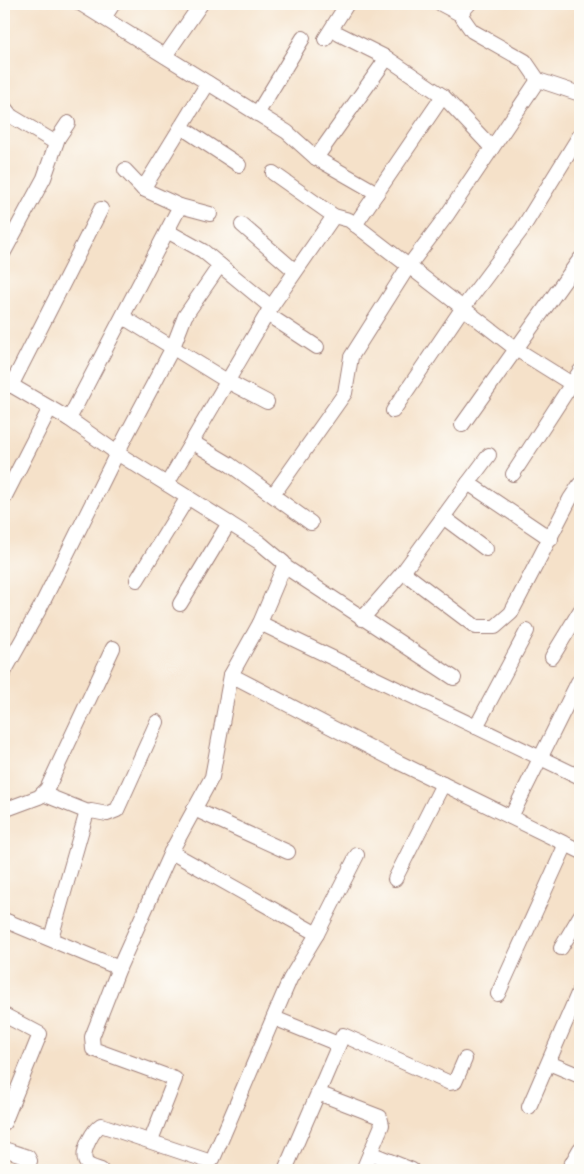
<svg xmlns="http://www.w3.org/2000/svg" width="584" height="1174" font-family="'Libre Caslon Text',serif">
	<style>
		.lines { fill: none; stroke-linecap: round; stroke-linejoin: round }
		.minor-casing { stroke: #a0807a; stroke-width: 16 }
		.minor { stroke: #fff; stroke-width: 14 }
	</style>
	<rect width="100%" height="100%" fill="#fdfcf7"/>
	<filter id="ink" filterUnits="userSpaceOnUse"><feTurbulence type="fractalNoise" baseFrequency=".02" numOctaves="2"/><feDisplacementMap in="SourceGraphic" scale="10" xChannelSelector="R" yChannelSelector="G"/><feConvolveMatrix kernelMatrix="1 2 1 2 8 2 1 2 1" color-interpolation-filters="sRGB"/></filter>
	<filter id="wash" filterUnits="userSpaceOnUse"><feTurbulence type="fractalNoise" baseFrequency=".0096" numOctaves="4" result="noise"/><feDisplacementMap in="SourceGraphic" scale="20" xChannelSelector="R" yChannelSelector="G"/><feGaussianBlur stdDeviation="1.12" result="paint"/><feColorMatrix in="noise" values="0 0 0 0 0 0 0 0 0 0 0 0 0 0 0 0 0 1.4 0 .05"/><feComposite in="paint" operator="in"/></filter>
	<g filter="url(#wash)">
		<rect width="100%" height="100%" fill="#f5e1c9"/>
	</g>
	<g filter="url(#ink)">
		<g class="lines">
			<g class="minor-casing">
				<g id="minor">
					<polyline points="81,4 287,132 316,158 377,193"/>
					<polyline points="441,4 460,14 469,4"/>
					<polyline points="460,14 472,31 525,61 538,80 580,94"/>
					<polyline points="104,18 113,4"/>
					<polyline points="339,34 387,58"/>
					<polyline points="325,39 347,4"/>
					<polyline points="165,56 201,4"/>
					<polyline points="443,96 492,148"/>
					<polyline points="4,107 11,116 56,143"/>
					<polyline points="257,114 303,38"/>
					<polyline points="181,127 239,165"/>
					<polyline points="316,158 387,58 443,96 355,225"/>
					<polyline points="125,170 143,189 180,206 210,214"/>
					<polyline points="273,173 334,216 349,220 516,349 580,389"/>
					<polyline points="143,189 208,83"/>
					<polyline points="242,225 295,271"/>
					<polyline points="167,231 203,251 271,307"/>
					<polyline points="4,252 44,178 58,138 68,123"/>
					<polyline points="267,314 317,347"/>
					<polyline points="123,317 227,381 267,402"/>
					<polyline points="4,381 69,419 180,206"/>
					<polyline points="11,386 101,209"/>
					<polyline points="393,411 462,309 522,229 580,135"/>
					<polyline points="69,419 117,453 173,347 185,316 220,265"/>
					<polyline points="462,425 580,259"/>
					<polyline points="192,442 229,464 311,523"/>
					<polyline points="513,474 580,371"/>
					<polyline points="468,483 489,455"/>
					<polyline points="167,484 271,307 334,216"/>
					<polyline points="273,495 345,393 351,357 408,267 447,215 538,80"/>
					<polyline points="4,498 50,408"/>
					<polyline points="443,517 486,549"/>
					<polyline points="403,572 476,627 495,627 511,613 570,499 580,484"/>
					<polyline points="137,580 188,497"/>
					<polyline points="180,604 229,523"/>
					<polyline points="362,619 403,572 468,483 551,539"/>
					<polyline points="260,623 580,777"/>
					<polyline points="552,657 580,611"/>
					<polyline points="4,672 40,608 117,453 259,542 284,563 284,566 454,678"/>
					<polyline points="231,675 400,763 580,851"/>
					<polyline points="476,727 527,631"/>
					<polyline points="43,794 88,812"/>
					<polyline points="194,809 288,852"/>
					<polyline points="4,810 39,797 47,789 113,648"/>
					<polyline points="511,817 578,682"/>
					<polyline points="171,852 317,934 357,855"/>
					<polyline points="395,879 443,784"/>
					<polyline points="4,920 119,968"/>
					<polyline points="51,938 86,815 91,811 107,814 117,810 157,722"/>
					<polyline points="561,948 580,916"/>
					<polyline points="498,994 566,844"/>
					<polyline points="4,1015 40,1034 4,1123"/>
					<polyline points="274,1018 338,1044"/>
					<polyline points="549,1063 580,1076"/>
					<polyline points="318,1093 380,1117 382,1125 363,1170"/>
					<polyline points="529,1107 580,989"/>
					<polyline points="151,1140 175,1079 93,1049 92,1037 119,968 171,852 212,777 231,675 260,623 284,566"/>
					<polyline points="4,1149 28,1157 30,1161 24,1170"/>
					<polyline points="370,1153 412,1170"/>
					<path d="M101 1170C96 1168 86 1166 85 1160 82 1150 93 1130 101 1125L208 1161 213 1159 290 979 317 934"/>
					<polyline points="285,1170 343,1035 450,1083 455,1082 465,1059"/>
					<polyline points="568,1170 580,1149"/>
				</g>
			</g>
			<use href="#minor" class="minor"/>
		</g>
	</g>
	<rect width="584" height="1174" fill="none" stroke="#fdfcf7" stroke-width="20"/>
</svg>
